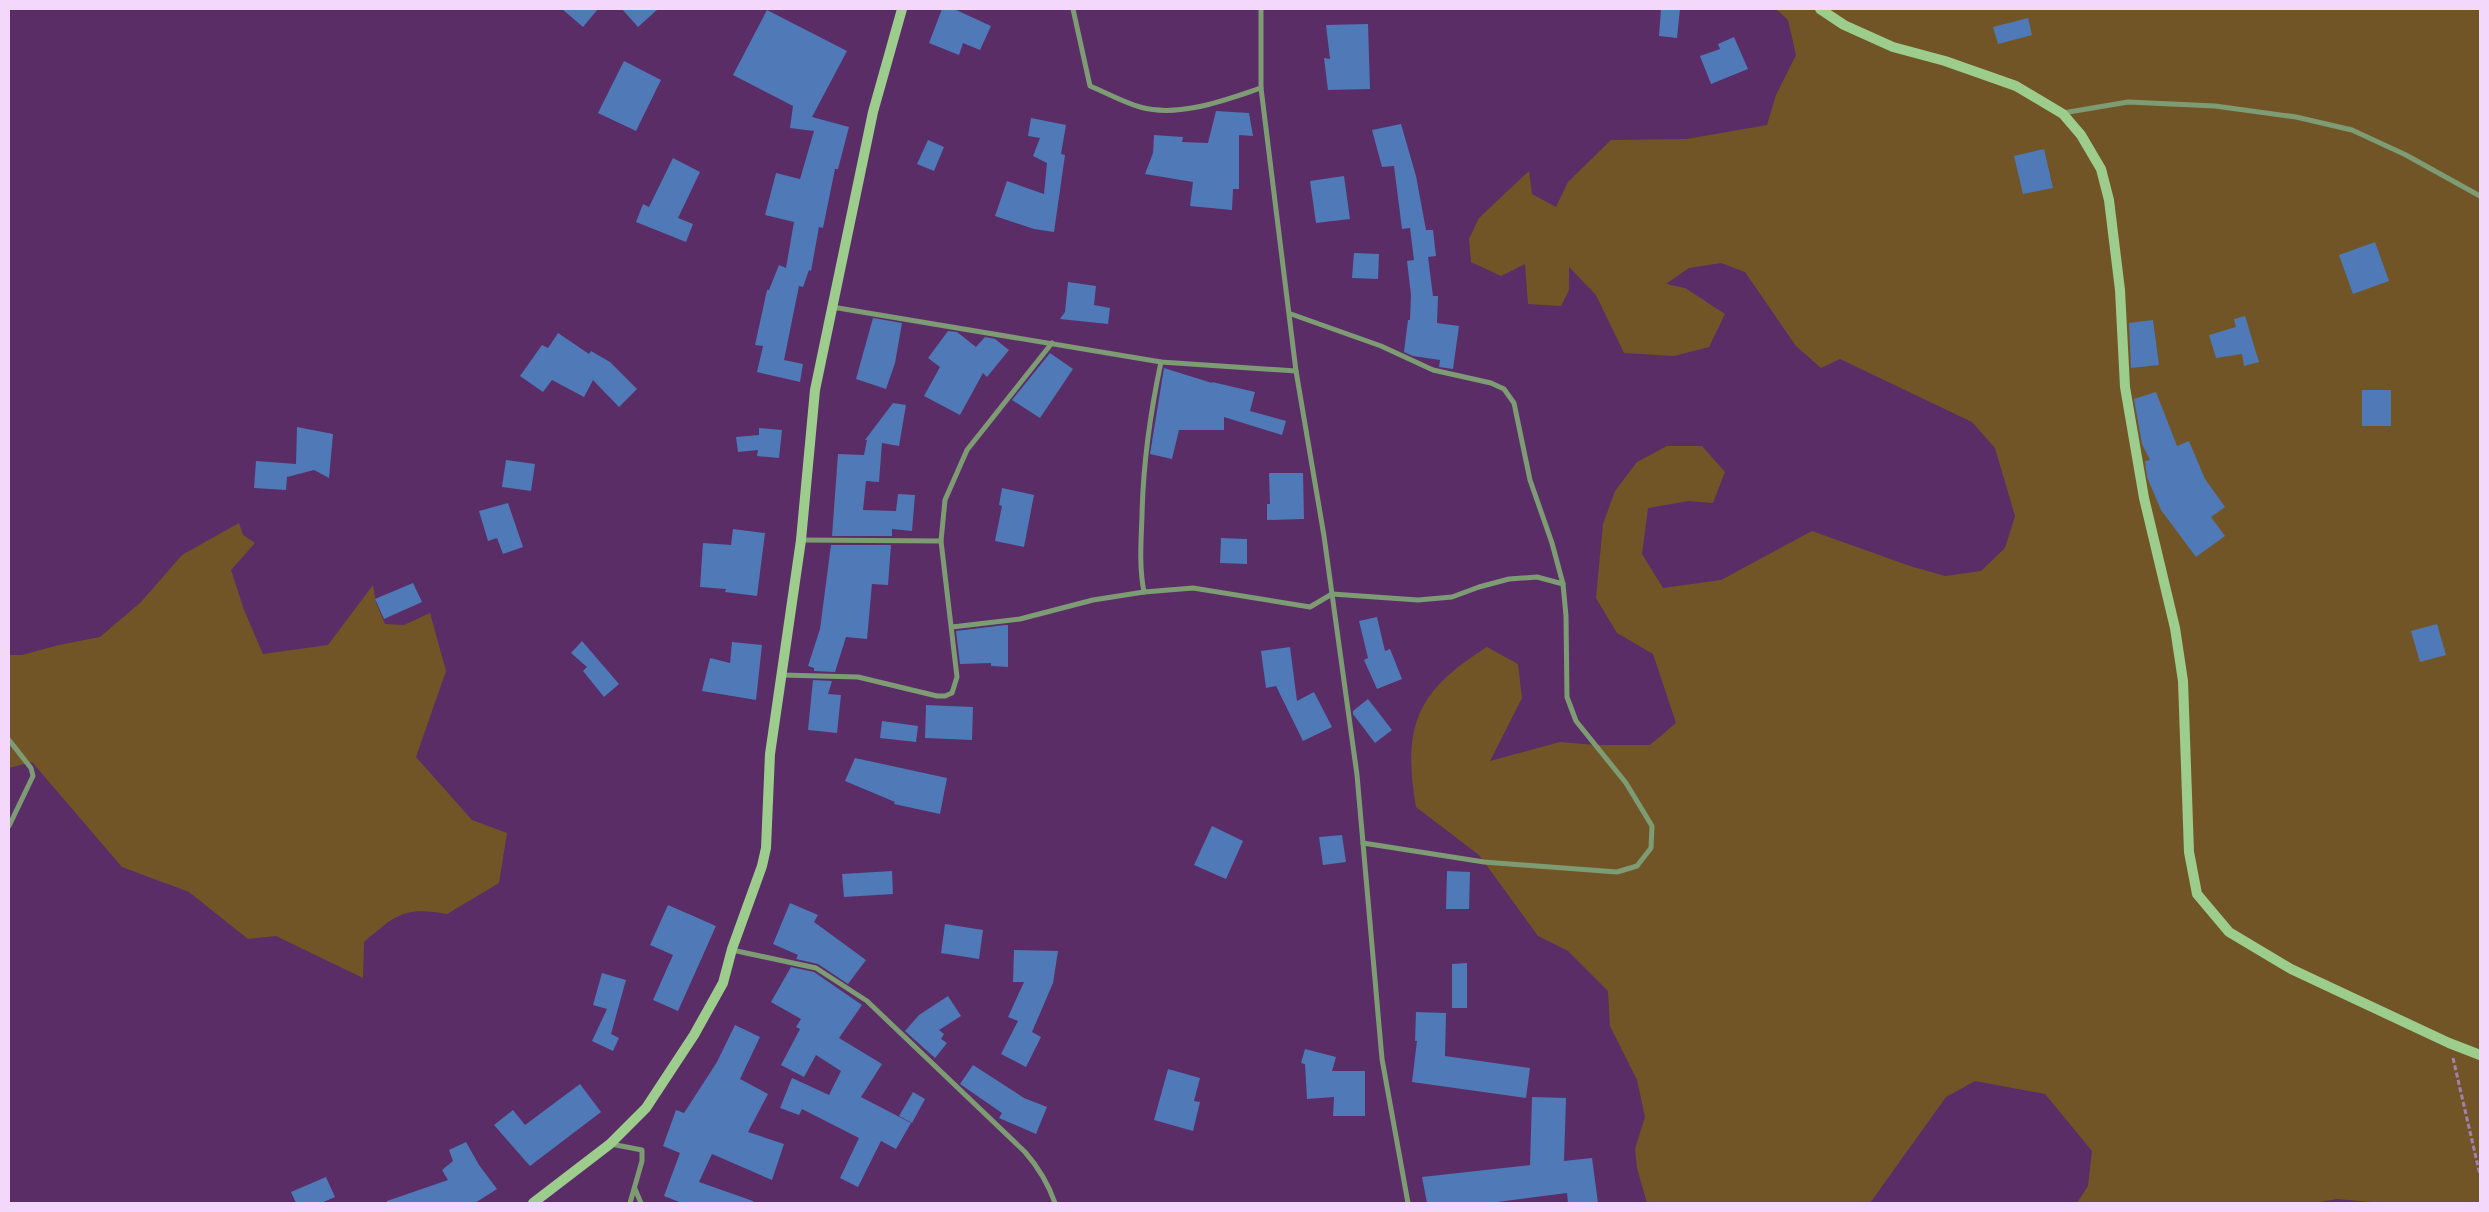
<svg xmlns="http://www.w3.org/2000/svg" width="2489" height="1212" font-family="'PT Sans',sans-serif">
	<style>
		.green { fill: #725526 }
		.building { fill: #4f79b7 }
		.lines { fill: none; stroke-linecap: round; stroke-linejoin: round }
		.path { stroke: #a480ae; stroke-width: 3; stroke-dasharray: 5 2.5; stroke-linecap: butt }
		.street { stroke: #7d9c73; stroke-width: 5 }
		.secondary { stroke: #9ccd8c; stroke-width: 10 }
	</style>
	<rect width="100%" height="100%" fill="#5a2d67"/>
	<g class="green">
		<path d="M1776 9H2480V1203H2383L2337 1199 2313 1203H2077L2088 1186 2092 1151 2045 1094 1975 1081 1946 1097 1870 1203H1647L1637 1168 1635 1149 1645 1117 1637 1080 1610 1026 1608 991 1568 951 1538 936 1479 855 1416 807C1402 725 1417 691 1487 647L1518 664 1522 698 1490 761 1560 742 1595 745H1650L1676 723 1653 654 1617 633 1596 598 1603 524 1615 491 1637 462 1667 446H1702L1725 472 1713 503 1689 501 1648 508 1642 554 1663 588 1721 580 1812 531 1910 566 1945 576 1981 571 2005 548 2015 516 1995 448 1972 422 1840 359 1821 368 1796 346 1745 272 1721 263 1689 268 1666 284 1685 288 1725 314 1709 347 1674 356 1624 353 1596 295 1569 267V290L1561 306 1528 304 1525 264 1501 276 1471 262 1469 239 1479 218 1529 171 1532 194 1556 207 1568 182 1611 140 1687 139 1767 125 1776 95 1796 55 1788 20Z"/>
		<path d="M239 523 243 535 255 543 231 570 244 610 263 654 328 645 373 585 376 603 385 624 404 625 430 613 446 671 416 757 472 820 507 833 499 883 447 914C403 906 395 916 364 942L363 978 276 936 248 939 189 892 122 867 32 762 9 768V655H22L59 645 100 637 141 602 182 555Z"/>
	</g>
	<g class="building">
		<polygon points="562,9 598,9 583,27"/>
		<polygon points="622,9 658,9 638,27"/>
		<polygon points="942,9 954,9 991,26 980,50 963,43 959,55 929,43"/>
		<polygon points="1661,9 1680,9 1677,38 1659,36"/>
		<polygon points="767,10 847,51 812,117 849,127 838,169 835,169 823,228 819,227 811,271 809,270 803,287 799,286 784,360 803,364 800,382 757,372 763,346 755,345 767,290 769,290 779,265 786,268 794,222 765,215 776,173 800,179 814,131 790,128 793,106 733,75"/>
		<polygon points="2028,18 2032,35 1998,44 1993,27"/>
		<polygon points="1368,24 1370,89 1328,90 1324,58 1330,59 1326,25"/>
		<polygon points="1734,37 1748,69 1711,84 1700,56 1720,49 1718,44"/>
		<polygon points="624,61 661,80 636,131 598,113"/>
		<polygon points="1216,111 1249,113 1253,136 1239,135 1239,189 1233,189 1232,210 1190,206 1193,182 1145,174 1153,153 1154,135 1183,137 1182,142 1208,143"/>
		<polygon points="1031,118 1066,125 1061,154 1065,155 1054,232 1034,229 995,216 1007,181 1044,194 1047,163 1033,156 1040,138 1028,136"/>
		<polygon points="1401,124 1416,176 1426,230 1433,230 1436,256 1428,257 1433,296 1438,296 1437,323 1459,326 1453,369 1439,367 1440,360 1413,356 1404,352 1408,320 1410,320 1411,295 1407,261 1414,260 1410,228 1402,229 1394,166 1382,167 1372,130"/>
		<polygon points="928,140 944,147 934,171 917,164"/>
		<polygon points="2044,149 2053,188 2023,194 2014,156"/>
		<polygon points="673,158 700,172 678,218 693,224 686,242 636,222 643,204 649,207"/>
		<polygon points="1344,176 1350,219 1316,223 1310,181"/>
		<polygon points="2375,242 2389,281 2353,294 2339,255"/>
		<polygon points="1354,253 1379,254 1378,279 1352,278"/>
		<polygon points="1068,282 1096,286 1094,305 1110,308 1108,324 1060,319 1065,312"/>
		<polygon points="2245,316 2259,362 2244,366 2242,354 2216,358 2209,335 2236,327 2234,319"/>
		<polygon points="873,318 902,323 895,363 886,389 856,379"/>
		<polygon points="2153,320 2159,365 2131,368 2129,323"/>
		<polygon points="948,331 957,332 976,347 985,337 995,339 1009,350 987,377 983,373 960,415 924,396 940,367 928,358"/>
		<polygon points="558,333 589,354 591,351 610,362 637,389 619,407 593,380 584,397 552,380 543,392 520,376 542,345 548,348"/>
		<polygon points="1050,353 1073,369 1040,418 1012,400"/>
		<polygon points="1164,368 1212,383 1212,382 1255,392 1250,411 1286,421 1282,435 1224,417 1224,430 1179,430 1172,459 1150,454"/>
		<rect x="2362" y="390" width="29" height="36"/>
		<polygon points="2156,392 2177,446 2189,441 2205,479 2225,507 2211,517 2225,536 2196,557 2161,510 2147,477 2145,461 2150,460 2142,444 2134,399"/>
		<polygon points="893,403 906,405 899,446 882,443 879,482 866,481 863,510 896,511 898,494 915,495 912,531 892,529 892,536 832,536 838,454 864,455 867,440 865,440"/>
		<polygon points="297,427 333,434 329,478 314,470 287,477 286,490 254,488 256,461 296,464"/>
		<polygon points="759,428 782,430 779,458 757,456 758,450 738,452 736,437 759,435"/>
		<polygon points="506,460 535,464 531,491 502,487"/>
		<polygon points="1269,473 1303,473 1304,519 1267,520 1267,504 1270,504"/>
		<polygon points="1002,488 1034,495 1024,547 995,541 1002,506 999,505"/>
		<polygon points="508,503 523,547 503,554 497,538 488,541 479,511"/>
		<polygon points="733,529 765,533 757,596 725,592 726,589 700,587 703,543 731,545"/>
		<polygon points="1221,538 1247,539 1247,564 1220,563"/>
		<polygon points="831,545 891,545 888,585 872,584 867,639 846,637 835,672 814,671 814,668 808,666 820,629"/>
		<polygon points="413,583 422,602 384,619 375,599"/>
		<polygon points="1377,617 1385,651 1390,649 1402,679 1377,689 1364,660 1368,658 1359,621"/>
		<polygon points="2437,624 2446,655 2420,662 2411,631"/>
		<polygon points="1005,625 1008,625 1008,667 991,666 991,663 960,664 956,631"/>
		<polygon points="582,641 619,684 604,697 583,671 587,667 571,653"/>
		<polygon points="732,642 762,645 756,700 702,691 710,658 730,663"/>
		<polygon points="1290,647 1297,701 1314,692 1332,727 1303,741 1276,686 1266,688 1261,651"/>
		<polygon points="813,680 832,681 828,694 841,695 837,733 808,730"/>
		<polygon points="1368,699 1392,730 1375,743 1353,714 1353,711"/>
		<polygon points="926,705 973,707 972,740 925,738"/>
		<polygon points="882,721 918,726 916,742 880,738"/>
		<polygon points="855,758 947,778 940,814 894,804 895,802 845,781"/>
		<polygon points="1212,826 1243,841 1226,879 1194,865"/>
		<polygon points="1342,835 1346,862 1323,865 1319,837"/>
		<polygon points="892,871 893,894 844,897 842,874"/>
		<polygon points="1447,871 1470,872 1469,909 1446,909"/>
		<polygon points="790,903 818,915 814,922 866,960 848,984 818,964 796,959 798,955 773,944"/>
		<polygon points="668,905 716,926 678,1011 653,1000 673,955 650,945"/>
		<polygon points="945,924 983,930 979,959 941,953"/>
		<polygon points="1014,950 1058,951 1053,983 1032,1032 1041,1037 1026,1067 1001,1054 1018,1021 1008,1017 1024,982 1013,982"/>
		<polygon points="1467,963 1467,1008 1452,1008 1452,964"/>
		<polygon points="791,967 814,972 862,1005 839,1038 882,1064 861,1097 911,1123 896,1149 881,1141 858,1187 840,1178 859,1138 802,1109 799,1115 780,1108 792,1078 829,1095 841,1071 816,1055 804,1077 781,1065 800,1029 796,1027 801,1019 771,1002"/>
		<polygon points="602,973 626,980 611,1034 619,1038 613,1051 592,1041 607,1009 593,1005"/>
		<polygon points="948,996 961,1016 939,1030 944,1034 941,1039 947,1043 935,1058 905,1031 919,1015"/>
		<polygon points="1416,1012 1446,1013 1445,1056 1530,1068 1526,1098 1412,1082 1417,1041 1415,1041"/>
		<polygon points="735,1025 760,1037 740,1079 768,1094 748,1132 784,1144 772,1180 712,1154 699,1182 753,1201 753,1203 682,1203 664,1196 680,1153 663,1146 676,1110 684,1113 717,1062"/>
		<polygon points="1305,1049 1336,1057 1332,1071 1365,1071 1365,1116 1333,1116 1334,1097 1307,1099 1305,1064 1301,1063"/>
		<polygon points="973,1065 1024,1098 1047,1107 1036,1134 999,1118 1002,1113 960,1084"/>
		<polygon points="1168,1069 1200,1078 1194,1101 1200,1102 1193,1131 1154,1120"/>
		<polygon points="580,1084 601,1112 530,1166 494,1125 513,1110 525,1125"/>
		<polygon points="913,1092 925,1099 912,1123 899,1116"/>
		<polygon points="1532,1097 1566,1098 1564,1161 1592,1158 1598,1203 1568,1203 1567,1193 1490,1203 1427,1203 1422,1177 1530,1165"/>
		<polygon points="466,1142 479,1165 497,1189 475,1203 387,1203 387,1201 448,1180 442,1170 453,1161 449,1150"/>
		<polygon points="326,1177 335,1197 321,1203 296,1203 291,1192"/>
	</g>
	<g class="lines">
		<polyline class="path" points="2453,1058 2480,1175"/>
		<g class="street">
			<path d="M1073 9 1090 86C1107 93 1123 102 1140 107 1179 118 1225 100 1261 88"/>
			<polyline points="1261,9 1261,88 1296,371 1324,536 1357,775 1382,1059 1408,1203"/>
			<polyline points="2063,113 2128,102 2215,106 2296,117 2352,130 2406,155 2480,196"/>
			<polyline points="832,307 1161,362 1296,371"/>
			<polyline points="1291,314 1381,346 1433,370 1491,383 1504,389 1514,403 1530,480 1552,543 1563,584 1566,616 1567,697 1576,721 1626,783 1652,826 1651,848 1637,866 1617,872 1484,862 1363,843"/>
			<polyline points="801,540 941,541"/>
			<path d="M1144 592C1139 567 1141 542 1142 516 1143 463 1150 414 1161 362"/>
			<polyline points="952,627 1020,619 1093,600 1144,592 1193,588 1310,607 1332,594 1418,600 1452,597 1479,587 1509,579 1537,577 1563,584"/>
			<polyline points="782,675 858,677 937,696 945,696 952,693 957,677 941,541 945,500 967,450 1052,343"/>
			<polyline points="9,740 31,768 33,776 9,826"/>
			<path d="M732 950 816 968 867 1001 1025 1152C1039 1168 1048 1183 1055 1203"/>
			<polyline points="611,1144 642,1150 642,1161 630,1203"/>
			<polyline points="635,1189 641,1203"/>
		</g>
		<g class="secondary">
			<polyline points="1820,9 1844,25 1893,47 1945,61 2016,86 2063,114 2081,135 2101,169 2109,200 2120,290 2125,387 2144,498 2175,628 2183,681 2189,852 2197,894 2229,932 2291,969 2449,1043 2480,1055"/>
			<polyline points="533,1203 610,1144 646,1108 694,1035 723,983 732,949 762,866 766,848 770,754 801,540 815,390 873,112 902,9"/>
		</g>
	</g>
	<rect width="2489" height="1212" fill="none" stroke="#f3d8fb" stroke-width="20"/>
</svg>
